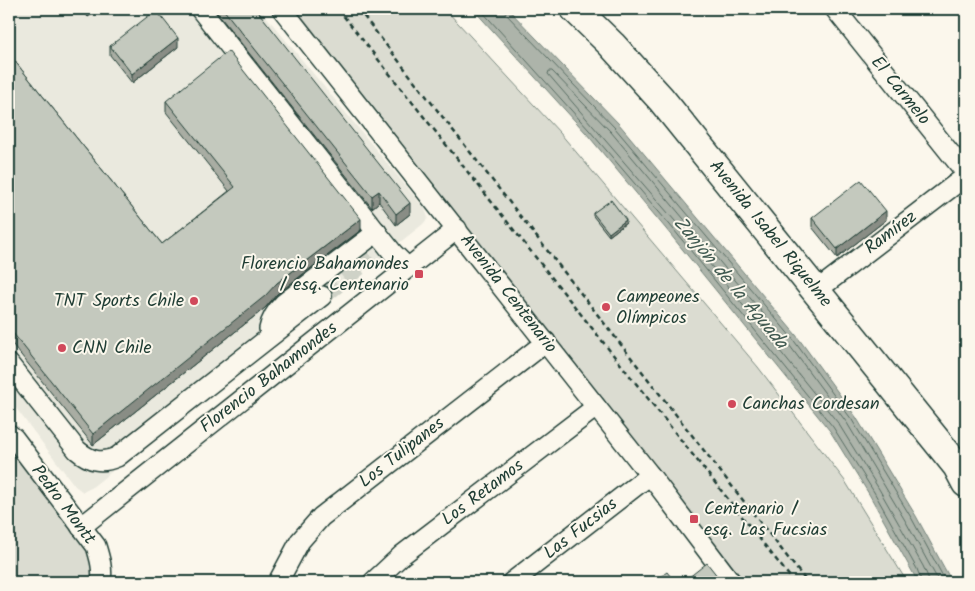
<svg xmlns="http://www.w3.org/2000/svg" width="975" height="591" font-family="Kalam,sans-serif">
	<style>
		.built { fill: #eae9de }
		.green { fill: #dbdcd1; stroke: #7d8c82 }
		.water { fill: #adb4aa; stroke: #74847b }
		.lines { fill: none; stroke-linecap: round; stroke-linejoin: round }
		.shore { stroke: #586d63; stroke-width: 1 }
		.minor-tunnel { stroke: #cfd2c7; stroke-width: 19; stroke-dasharray: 19 9; stroke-linecap: butt }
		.minor-casing { stroke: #1f3d34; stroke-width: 22 }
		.highway-casing { stroke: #1f3d34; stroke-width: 31 }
		.path { stroke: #1f3d34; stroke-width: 2.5; stroke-dasharray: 5 4; stroke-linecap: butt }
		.minor { stroke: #fbf7ec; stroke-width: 19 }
		.highway { stroke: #fbf7ec; stroke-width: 28 }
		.wall { fill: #a9ada3; stroke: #1f3d34 }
		.shaded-wall { fill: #898d85; stroke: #1f3d34 }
		.building { fill: #c4c9be; stroke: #1f3d34 }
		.poi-dot { fill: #d1495b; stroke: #fbf7ec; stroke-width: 2 }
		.labels { text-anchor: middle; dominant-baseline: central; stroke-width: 4; stroke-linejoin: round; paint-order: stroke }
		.street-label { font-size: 18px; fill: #1f3d34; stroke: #fbf7ec }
		.poi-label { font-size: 18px; fill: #1f3d34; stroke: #fbf7ec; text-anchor: start }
		.water-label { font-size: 19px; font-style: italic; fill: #425b52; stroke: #fbf7ec }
	</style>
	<rect width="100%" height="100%" fill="#fbf7ec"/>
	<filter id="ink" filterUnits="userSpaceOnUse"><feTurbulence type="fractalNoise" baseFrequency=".02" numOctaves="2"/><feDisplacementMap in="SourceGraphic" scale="10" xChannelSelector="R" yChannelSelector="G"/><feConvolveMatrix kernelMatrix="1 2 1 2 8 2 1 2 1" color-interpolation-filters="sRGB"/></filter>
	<g filter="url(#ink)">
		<polygon class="built" points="9,9 260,9 425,209 428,218 423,224 91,488 83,492 75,486 9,399"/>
		<g class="green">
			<polygon points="296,9 445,9 560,133 758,367 845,481 907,582 745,582"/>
			<polygon points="9,446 91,553 94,582 9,582"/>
		</g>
		<polygon class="water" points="473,9 508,9 619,124 796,335 856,417 916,516 952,582 918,582 869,494 830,431 666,229 586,133"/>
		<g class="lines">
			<g class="shore">
				<polyline points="480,9 589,130 670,225 833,427 874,492 917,569 922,582"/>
				<polyline points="505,9 506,14 615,128 792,338 852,420 912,519 946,582"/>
				<polyline points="929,582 928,577 923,566 879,489 838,423 675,221 548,74 549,71 552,71 611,132 787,342 847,423 906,522 939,582"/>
			</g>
			<polyline class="minor-tunnel" points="322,296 371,256"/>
			<g class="minor-casing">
				<g id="minor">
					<polyline points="200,9 393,253 408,268"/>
					<polyline points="282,9 650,475 731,582"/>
					<polyline points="835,9 966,173"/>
					<polyline points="816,291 966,176"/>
					<path d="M273 334 269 329C271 318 276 311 284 303L377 232"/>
					<path d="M9 364 77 450C90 461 101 464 117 457L322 296"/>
					<path d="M9 434 14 438 96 546C100 559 103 569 101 582"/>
					<polyline points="81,527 457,229"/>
					<polyline points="278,582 300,541 321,517 546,342"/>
					<polyline points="373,582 402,555 596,407"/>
					<polyline points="512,582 650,475"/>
				</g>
			</g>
			<g class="highway-casing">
				<polyline id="highway" points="575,9 612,45 661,99 957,466 966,483"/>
			</g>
			<g class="path">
				<polyline points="338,9 794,582"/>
				<polyline points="358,9 807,582"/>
			</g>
			<use href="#minor" class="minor"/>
			<use href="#highway" class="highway"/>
		</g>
		<g class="wall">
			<polygon points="81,9 98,9 88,17"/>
			<polygon points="214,9 256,9 410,214 396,225 379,202 372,208"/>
			<polygon points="110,46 178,47 132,83 110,55"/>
			<polygon points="9,54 162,244 229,191 166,112 166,101 361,230 277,294 265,308 93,445 9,340"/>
			<polygon points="593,213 626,223 609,236 593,216"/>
			<polygon points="812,218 886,220 837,258 812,227"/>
		</g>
		<g class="shaded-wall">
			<polygon points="88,9 98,9 88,17"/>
			<polygon points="178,38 178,47 132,83 132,74"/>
			<polygon points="379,191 379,202 372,208 372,196"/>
			<polygon points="410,203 410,214 396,225 396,214"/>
			<polygon points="886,211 886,220 837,258 837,249"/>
			<polygon points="361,219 361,230 277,294 265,308 93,445 93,434 277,283"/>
			<polygon points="626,220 626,223 609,236 609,233"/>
		</g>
		<g class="building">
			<polygon points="223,9 256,9 410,203 396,214 379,191 372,196"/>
			<polygon points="156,10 178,38 132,74 110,46"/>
			<polygon points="228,51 361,219 277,283 265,296 93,434 9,328 9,54 162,244 235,187 166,101"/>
			<polygon points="861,180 886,211 837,249 812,218"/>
			<polygon points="611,200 626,220 609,233 593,213"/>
			<polygon points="707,563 722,582 683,582"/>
			<polygon points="667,572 675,582 653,582"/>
		</g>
	</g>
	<g class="poi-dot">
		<rect x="414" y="269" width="10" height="10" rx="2.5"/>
		<circle cx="194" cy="301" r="5"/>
		<circle cx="606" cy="307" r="5"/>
		<circle cx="62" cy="348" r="5"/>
		<circle cx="732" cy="404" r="5"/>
		<rect x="689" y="514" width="10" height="10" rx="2.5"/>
	</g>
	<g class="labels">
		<g class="street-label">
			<text transform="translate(900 91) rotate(51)">El Carmelo</text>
			<text transform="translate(891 233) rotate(-37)">Ramírez</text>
			<text transform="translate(770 234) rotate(51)">Avenida Isabel Riquelme</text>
			<text transform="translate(508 294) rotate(52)">Avenida Centenario</text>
			<text transform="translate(269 378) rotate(-38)">Florencio Bahamondes</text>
			<text transform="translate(402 453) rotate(-38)">Los Tulipanes</text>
			<text transform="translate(483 493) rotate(-37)">Los Retamos</text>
			<text transform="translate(63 505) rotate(53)">Pedro Montt</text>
			<text transform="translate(581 529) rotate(-38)">Las Fucsias</text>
		</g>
		<g class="poi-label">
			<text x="409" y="264" text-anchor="end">Florencio Bahamondes<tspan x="409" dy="21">/ esq. Centenario</tspan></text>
			<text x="616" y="297">Campeones<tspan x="616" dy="21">Olímpicos</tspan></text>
			<text x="184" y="301" text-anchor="end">TNT Sports Chile</text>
			<text x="72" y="348">CNN Chile</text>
			<text x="742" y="404">Canchas Cordesan</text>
			<text x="704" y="509">Centenario /<tspan x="704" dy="21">esq. Las Fucsias</tspan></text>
		</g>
		<g class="water-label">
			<text transform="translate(730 283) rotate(50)">Zanjón de la Aguada</text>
		</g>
	</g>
	<rect width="975" height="591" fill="none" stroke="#fbf7ec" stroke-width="30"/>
	<rect x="15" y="15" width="945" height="561" fill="none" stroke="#1f3d34" stroke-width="2" filter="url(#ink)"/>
</svg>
